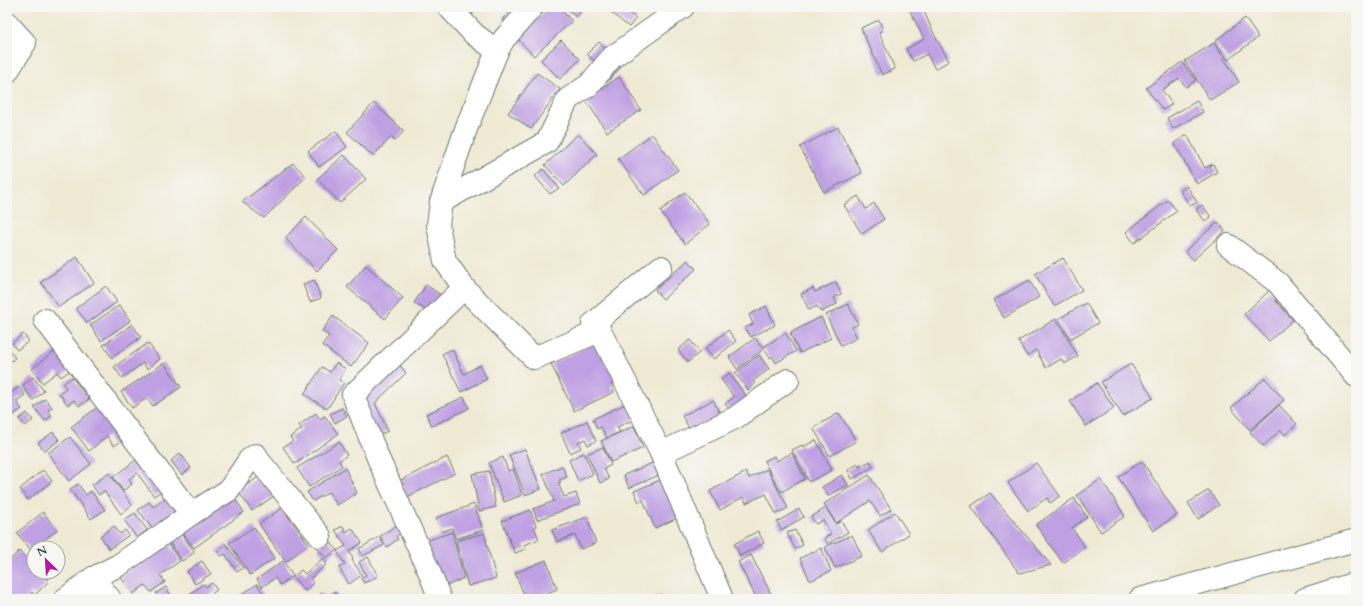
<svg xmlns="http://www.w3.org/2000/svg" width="1363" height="606" font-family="Cardo,serif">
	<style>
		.building { fill: #bfa0e3 }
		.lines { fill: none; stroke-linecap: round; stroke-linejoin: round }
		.minor-casing { stroke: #687a6c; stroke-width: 24 }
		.major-casing { stroke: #687a6c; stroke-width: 24 }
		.minor { stroke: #fff; stroke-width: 22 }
		.major { stroke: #fff; stroke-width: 22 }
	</style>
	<rect width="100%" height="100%" fill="#f6f6f2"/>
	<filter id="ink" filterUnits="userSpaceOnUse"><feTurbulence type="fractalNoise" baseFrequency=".025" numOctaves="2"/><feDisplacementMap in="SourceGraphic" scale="8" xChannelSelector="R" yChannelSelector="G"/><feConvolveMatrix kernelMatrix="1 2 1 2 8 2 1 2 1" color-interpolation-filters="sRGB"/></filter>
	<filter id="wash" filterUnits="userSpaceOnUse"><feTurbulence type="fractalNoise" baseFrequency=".012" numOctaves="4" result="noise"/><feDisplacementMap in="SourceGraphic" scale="16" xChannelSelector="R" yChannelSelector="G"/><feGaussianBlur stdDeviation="0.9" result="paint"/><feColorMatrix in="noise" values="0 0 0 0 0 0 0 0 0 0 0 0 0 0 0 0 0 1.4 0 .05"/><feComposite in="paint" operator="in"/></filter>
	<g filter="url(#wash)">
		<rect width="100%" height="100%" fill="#f0ead5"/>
		<g id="blocks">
			<g class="building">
				<polygon points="455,7 479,7 467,19"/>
				<polygon points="514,7 526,7 509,25 502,19"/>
				<polygon points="549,7 558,7 572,21 534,56 516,37"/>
				<polygon points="565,7 585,7 576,17"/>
				<polygon points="609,7 622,7 636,18 629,27 607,9"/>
				<polygon points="908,7 922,7 934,34 949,61 935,69 927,54 913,61 906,49 924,39"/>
				<polygon points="1245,18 1258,37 1228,60 1215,41"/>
				<polygon points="879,20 883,30 879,32 895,69 882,75 861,28"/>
				<polygon points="561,40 580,59 560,79 541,60"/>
				<polygon points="599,42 606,49 594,61 587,54"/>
				<polygon points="1214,43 1239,82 1210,100 1185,61"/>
				<polygon points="615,61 621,67 607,82 601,76"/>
				<polygon points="1182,62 1196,80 1186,87 1179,78 1162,90 1172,104 1163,110 1146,88"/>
				<polygon points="537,73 560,89 531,129 508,113"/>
				<polygon points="619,77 641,110 607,132 585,99"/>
				<polygon points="1197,101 1203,112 1173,129 1167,118"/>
				<polygon points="374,103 404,131 395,141 391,137 373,156 347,132"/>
				<polygon points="838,127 862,173 824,192 800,147"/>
				<polygon points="336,131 347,147 319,167 308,151"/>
				<polygon points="578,134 597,154 564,186 545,165"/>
				<polygon points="652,134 678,170 644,195 618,159"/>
				<polygon points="1187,135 1205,168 1213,164 1217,172 1197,184 1174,143"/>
				<polygon points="344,155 366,179 340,203 317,179"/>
				<polygon points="293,163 306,177 264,218 242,202"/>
				<polygon points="543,169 559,188 550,194 535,176"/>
				<polygon points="1187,186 1197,202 1190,206 1180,191"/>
				<polygon points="685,192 710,224 685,244 660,211"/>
				<polygon points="858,196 866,209 874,203 884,219 862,234 844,205"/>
				<polygon points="1168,200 1177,211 1134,243 1126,232"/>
				<polygon points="1202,205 1211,217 1205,221 1196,210"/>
				<polygon points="306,217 338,250 317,271 285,238"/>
				<polygon points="1218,222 1225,231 1193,260 1185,251"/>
				<polygon points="77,257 94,283 59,307 41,282"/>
				<polygon points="1063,258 1082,290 1054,306 1035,274"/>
				<polygon points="688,260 696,269 663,299 655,290"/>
				<polygon points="366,265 403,298 385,319 347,287"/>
				<polygon points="314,280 321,298 310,302 303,284"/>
				<polygon points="1029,280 1039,297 1004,318 994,300"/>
				<polygon points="836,282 841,294 834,298 837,304 821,312 817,306 809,310 801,294 813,288 815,292"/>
				<polygon points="426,285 444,297 437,307 431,303 426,310 414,303"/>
				<polygon points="106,286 117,302 87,323 76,308"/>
				<polygon points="1271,289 1278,297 1275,300 1293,320 1269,341 1244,314"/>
				<polygon points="1086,303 1098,323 1070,339 1058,319"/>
				<polygon points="848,304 858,324 852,327 857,338 841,346 826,315"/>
				<polygon points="120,305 130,321 101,341 90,325"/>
				<polygon points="766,306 775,325 751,337 745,328 753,324 749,315"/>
				<polygon points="333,316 369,343 351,367 322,345 329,336 322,331"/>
				<polygon points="821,317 831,338 800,353 790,333"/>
				<polygon points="1056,319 1078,356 1064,364 1061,359 1046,368 1036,350 1027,356 1018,341"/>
				<polygon points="132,324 141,337 112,358 103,345"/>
				<polygon points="728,330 736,341 714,359 705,349"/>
				<polygon points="786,333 796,351 776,363 772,356 770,358 763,347"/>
				<polygon points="23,334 29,341 17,350 12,343"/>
				<polygon points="755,338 764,349 737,369 729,357"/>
				<polygon points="600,340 619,380 611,384 614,392 574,411 551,364"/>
				<polygon points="690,340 700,352 688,362 678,350"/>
				<polygon points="148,343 160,359 147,369 143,363 122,378 114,367"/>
				<polygon points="7,346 15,358 7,364"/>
				<polygon points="57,349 72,369 61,377 57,372 43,383 32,369"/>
				<polygon points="452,349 464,374 480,365 487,379 461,392 442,354"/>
				<polygon points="759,355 769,369 753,381 755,384 748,390 735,373"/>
				<polygon points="164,363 181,387 153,406 147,398 132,408 121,392"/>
				<polygon points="336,363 346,369 339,380 344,383 327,409 304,394 322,367 330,372"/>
				<polygon points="398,363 406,373 375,403 388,431 377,436 360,400"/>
				<polygon points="1131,364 1153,398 1123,416 1101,382"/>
				<polygon points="729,373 748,398 731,411 725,404 734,397 721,379"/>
				<polygon points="33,377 44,391 33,400 22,386"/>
				<polygon points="72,377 89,399 79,406 74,400 68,405 59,393 66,388 63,384"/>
				<polygon points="1265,378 1284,400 1250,430 1231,408"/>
				<polygon points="1097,383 1114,408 1086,426 1070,401"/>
				<polygon points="19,387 25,395 16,401 22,409 13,415 7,408 7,396"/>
				<polygon points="464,397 469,408 432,426 426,414"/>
				<polygon points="45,399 52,407 48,410 52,416 45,421 34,407"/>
				<polygon points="634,400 641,416 617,427 620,432 607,438 601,427 597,429 593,419"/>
				<polygon points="713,400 722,417 692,433 682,416"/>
				<polygon points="1279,405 1297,424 1285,435 1281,430 1263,446 1250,432"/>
				<polygon points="99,406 124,439 114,446 107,436 89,451 71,427"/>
				<polygon points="342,408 347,416 335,423 330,414"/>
				<polygon points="27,413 33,420 25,426 19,419"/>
				<polygon points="316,413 320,419 325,416 338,434 295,464 283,447 293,441 290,437 302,429 299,425"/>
				<polygon points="839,413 856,441 830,456 813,428"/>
				<polygon points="587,421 596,441 588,445 585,439 578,442 581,448 570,453 561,433"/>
				<polygon points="634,426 643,448 611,462 601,441"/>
				<polygon points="53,432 59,440 45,451 38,443"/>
				<polygon points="70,437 91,464 69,481 48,453"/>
				<polygon points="816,440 832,470 809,482 792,450 802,445 803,447"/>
				<polygon points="339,442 347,455 339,461 342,466 309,487 297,468"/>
				<polygon points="603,447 611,465 604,469 609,479 600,483 587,454"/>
				<polygon points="525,449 541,489 525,495 509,455"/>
				<polygon points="180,453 191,468 182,475 171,461"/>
				<polygon points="584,453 593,474 578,481 569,460"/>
				<polygon points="792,453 805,479 781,492 764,461 774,456 776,461"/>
				<polygon points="140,457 164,489 154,496 137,473 129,479 132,484 123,491 113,477"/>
				<polygon points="447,457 455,473 407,497 399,481"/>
				<polygon points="503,457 508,471 513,469 522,495 504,502 489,463"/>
				<polygon points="660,460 666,472 629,488 624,475"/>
				<polygon points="870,461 873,467 852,479 848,470 858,464 859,467"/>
				<polygon points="1142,461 1177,515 1153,531 1118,477"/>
				<polygon points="1036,463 1060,496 1050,503 1047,498 1028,511 1008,483"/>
				<polygon points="562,466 567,477 559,480 561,482 558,483 564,497 576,493 580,504 537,520 533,509 554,501 543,474"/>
				<polygon points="345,468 357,493 337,505 329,492 313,501 307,492"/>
				<polygon points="767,469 788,508 776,514 766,494 746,503 743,497 720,510 710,491 746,472 749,478"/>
				<polygon points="43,470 52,481 28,500 20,489"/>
				<polygon points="489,471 496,507 479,511 472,474"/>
				<polygon points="109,473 132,505 121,514 104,491 99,495 92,485"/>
				<polygon points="263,474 277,494 252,511 238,491"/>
				<polygon points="842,475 848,485 828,496 822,487"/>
				<polygon points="869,475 891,509 880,516 870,501 836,523 824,504"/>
				<polygon points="665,478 682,516 655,528 643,500 639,502 634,491"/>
				<polygon points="1101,479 1125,516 1101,532 1077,495"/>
				<polygon points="78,484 86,495 91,491 105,510 91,519 70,489"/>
				<polygon points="1209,490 1219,505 1198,519 1188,503"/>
				<polygon points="990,493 1051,565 1019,573 971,506"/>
				<polygon points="170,495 180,507 152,528 138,510 149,502 153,507"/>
				<polygon points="232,495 244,512 194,548 182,531"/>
				<polygon points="1074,498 1087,517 1072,528 1085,547 1063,563 1036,525"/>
				<polygon points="474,504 483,530 456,539 452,528 442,532 436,518"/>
				<polygon points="282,508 309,544 286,562 259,524"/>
				<polygon points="826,508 836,524 841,521 848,532 828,544 824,538 831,534 823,520 816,524 811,517"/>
				<polygon points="799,509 804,517 781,530 777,522"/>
				<polygon points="530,510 536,526 534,527 539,539 524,545 526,549 515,553 502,521"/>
				<polygon points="43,512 57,530 31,550 17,533"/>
				<polygon points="895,512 909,534 882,552 868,530"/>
				<polygon points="135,513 147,530 137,538 124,520"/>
				<polygon points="587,517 596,543 581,549 575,535 557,542 552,530"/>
				<polygon points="402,522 407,529 396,536 398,539 387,547 380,536"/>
				<polygon points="114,526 120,534 125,530 129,535 109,549 100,536"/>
				<polygon points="343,526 346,532 352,528 362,543 349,551 353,559 352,560 362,575 349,584 339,568 345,564 337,551 346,546 335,530"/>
				<polygon points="254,527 275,558 250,575 229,543"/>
				<polygon points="795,530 803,545 795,549 787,533"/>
				<polygon points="758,531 764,543 740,556 734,544"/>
				<polygon points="180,532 195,552 182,561 168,540"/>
				<polygon points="452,532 464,578 444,587 423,542"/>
				<polygon points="484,533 496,578 468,586 456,541"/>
				<polygon points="852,535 862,556 835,568 825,547"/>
				<polygon points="379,537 384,545 363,556 359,549"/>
				<polygon points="329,540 337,550 326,558 318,549"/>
				<polygon points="167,542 180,561 160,575 165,582 151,592 145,585 133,594 120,576"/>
				<polygon points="226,544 243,568 237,572 225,554 221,556 217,551"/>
				<polygon points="821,548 831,571 810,581 800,558"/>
				<polygon points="19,551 34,566 34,572 40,572 49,581 35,595 32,592 25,599 8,598 7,599 7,563"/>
				<polygon points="751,555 771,594 762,599 757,599 738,562"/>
				<polygon points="368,557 378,576 364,583 361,578 366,575 359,562"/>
				<polygon points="323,558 327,564 310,579 314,583 305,591 293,577 301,570 305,574"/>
				<polygon points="546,560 557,589 533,599 526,599 515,573"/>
				<polygon points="202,561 211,574 195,584 187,571"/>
				<polygon points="283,561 293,576 280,585 275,578 262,587 257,579"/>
				<polygon points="212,583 217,590 204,599 183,598 204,584 206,587"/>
				<polygon points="257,584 267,599 235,599"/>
				<polygon points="166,587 173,599 160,599 156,593"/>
				<polygon points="335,592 340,599 314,599 322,593 326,598"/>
				<polygon points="661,595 662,599 652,599"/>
			</g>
		</g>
	</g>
	<g filter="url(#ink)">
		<use href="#blocks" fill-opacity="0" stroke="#687a6c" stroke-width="1"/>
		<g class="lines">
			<g class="minor-casing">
				<g id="minor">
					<polyline points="449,7 474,34 497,51"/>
					<polyline points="7,23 25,43 7,72"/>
					<polyline points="441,202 547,142 568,99 589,85 611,58 683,7"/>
					<polyline points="1228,245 1278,283 1356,376"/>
					<polyline points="661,267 593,324 600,331 661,453 722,599"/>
					<polyline points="464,288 534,358 600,331"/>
					<polyline points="45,320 191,514"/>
					<polyline points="661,453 735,418 788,380"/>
					<polyline points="93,578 110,599"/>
					<polyline points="65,599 93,578 119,565 191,514 229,490 249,460 256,455 260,462 320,536"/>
					<polyline points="440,599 429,571 378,458 353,395 464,288 445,261 438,225 441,202 466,129 497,51 504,39 532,7"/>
				</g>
			</g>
			<g class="major-casing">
				<g id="major">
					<polyline points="1140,599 1356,540"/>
					<polyline points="1305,599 1356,583"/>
				</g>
			</g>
			<use href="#minor" class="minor"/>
			<use href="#major" class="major"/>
		</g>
	</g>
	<rect width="1363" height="606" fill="none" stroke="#f6f6f2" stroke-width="24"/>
	<g transform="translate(46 560) rotate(335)"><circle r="19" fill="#f6f6f2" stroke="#a0aca6"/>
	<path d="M0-3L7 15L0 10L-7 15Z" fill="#b5179e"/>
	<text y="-6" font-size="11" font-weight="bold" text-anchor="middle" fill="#1f3d34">N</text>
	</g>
</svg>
